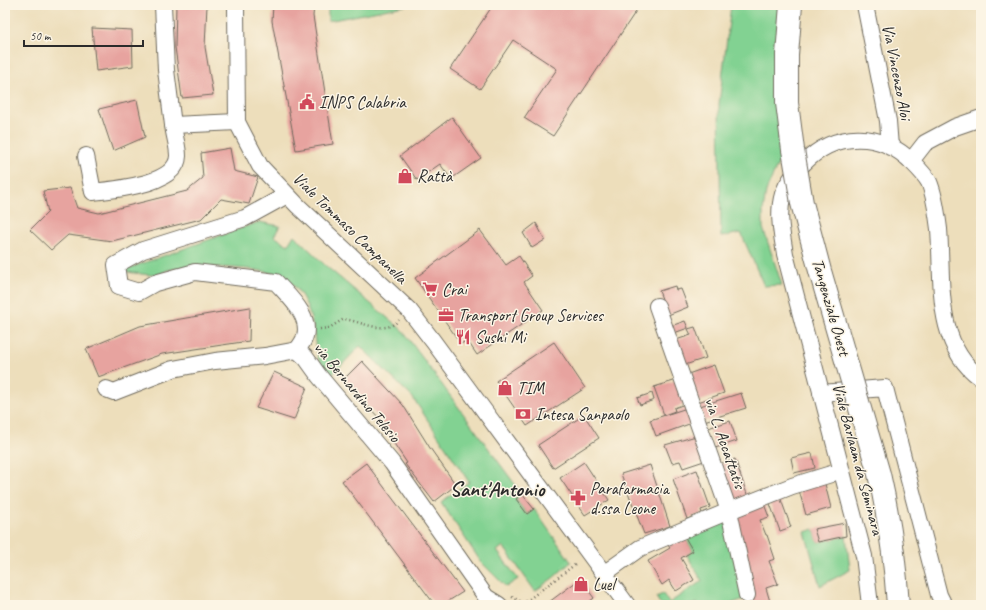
<svg xmlns="http://www.w3.org/2000/svg" width="986" height="610" font-family="Caveat,sans-serif">
	<style>
		.green { fill: #82d292; stroke: #567e5e }
		.building { fill: #e7a39f }
		.lines { fill: none; stroke-linecap: round; stroke-linejoin: round }
		.minor-casing { stroke: #6f6a5d; stroke-width: 18 }
		.path { stroke: #6f6a5d; stroke-width: 2.5; stroke-dasharray: 1 3; stroke-linecap: butt }
		.minor { stroke: #fff; stroke-width: 16 }
		.highway-bridge-casing { stroke: #6f6a5d; stroke-width: 24; stroke-linecap: butt }
		.highway-bridge { stroke: #fff; stroke-width: 22 }
		.labels { text-anchor: middle; dominant-baseline: central; stroke-width: 3; stroke-linejoin: round; paint-order: stroke }
		.street-label { font-size: 17px; fill: #2b2b2b; stroke: #fcf5e5 }
		.poi-label { font-size: 17px; fill: #2b2b2b; stroke: #fcf5e5; text-anchor: start }
		.district-label { font-size: 21px; font-weight: bold; fill: #2b2b2b; stroke: #fcf5e5 }
	</style>
	<rect width="100%" height="100%" fill="#fcf5e5"/>
	<filter id="ink" filterUnits="userSpaceOnUse"><feTurbulence type="fractalNoise" baseFrequency=".025" numOctaves="2"/><feDisplacementMap in="SourceGraphic" scale="8" xChannelSelector="R" yChannelSelector="G"/><feConvolveMatrix kernelMatrix="1 2 1 2 8 2 1 2 1" color-interpolation-filters="sRGB"/></filter>
	<filter id="wash" filterUnits="userSpaceOnUse"><feTurbulence type="fractalNoise" baseFrequency=".012" numOctaves="4" result="noise"/><feDisplacementMap in="SourceGraphic" scale="16" xChannelSelector="R" yChannelSelector="G"/><feGaussianBlur stdDeviation="0.9" result="paint"/><feColorMatrix in="noise" values="0 0 0 0 0 0 0 0 0 0 0 0 0 0 0 0 0 1.4 0 .05"/><feComposite in="paint" operator="in"/></filter>
	<g filter="url(#wash)">
		<rect width="100%" height="100%" fill="#eddebb"/>
		<g class="green">
			<polygon points="328,5 409,5 328,21"/>
			<polygon points="731,5 779,5 775,83 782,155 766,191 763,211 763,228 782,285 764,286 741,233 721,237 719,104"/>
			<path d="M259 222 280 226 274 236 288 245 294 235 326 266 402 330 522 494 516 500 527 514 534 509 571 562 553 578 535 591 503 546 497 551 518 579 506 587 481 562 441 502 469 482 413 398 360 346 332 375C316 364 316 351 314 333 313 324 310 315 307 307 302 294 294 283 282 277 263 266 190 265 168 270 164 271 161 275 157 275 152 276 128 272 121 271Z"/>
			<polygon points="724,517 747,598 727,605 698,605 697,603 692,605 661,605 656,597 663,594 669,603 702,581 687,555 693,551 683,534"/>
			<polygon points="814,529 818,542 846,536 850,570 820,586 805,532"/>
		</g>
		<g id="blocks">
			<g class="building">
				<polygon points="176,5 207,5 205,47 213,95 182,98 175,47"/>
				<polygon points="273,5 314,5 313,16 333,144 296,150 272,21"/>
				<polygon points="493,5 640,5 553,136 524,118 557,69 513,40 480,89 450,69"/>
				<polygon points="92,28 132,30 133,66 96,71"/>
				<polygon points="137,100 145,137 113,151 99,109"/>
				<polygon points="452,117 481,158 451,179 440,164 417,180 400,156"/>
				<polygon points="230,148 234,171 258,177 249,204 221,199 201,219 112,241 68,235 51,250 30,230 48,212 43,191 70,188 77,208 99,213 187,191 203,178 201,153"/>
				<polygon points="536,223 545,240 532,248 523,233"/>
				<polygon points="480,230 506,265 519,256 532,276 524,282 543,310 477,355 467,340 461,344 415,278"/>
				<polygon points="675,286 676,290 681,289 688,307 668,315 659,291"/>
				<polygon points="250,307 249,341 162,354 98,377 86,349 140,326"/>
				<polygon points="685,321 688,328 674,333 671,326"/>
				<polygon points="695,327 706,358 685,365 676,340 691,335 688,329"/>
				<polygon points="554,342 585,388 527,426 496,381"/>
				<polygon points="362,361 403,405 430,448 456,485 434,502 405,464 407,463 381,424 383,422 343,380"/>
				<polygon points="714,365 724,393 698,402 688,374"/>
				<polygon points="274,372 307,387 294,420 256,408"/>
				<polygon points="677,380 685,404 674,408 675,411 664,415 654,387"/>
				<polygon points="652,393 654,400 640,405 637,398"/>
				<polygon points="741,393 746,408 704,421 700,406"/>
				<polygon points="687,408 692,423 656,436 650,420"/>
				<polygon points="584,415 599,438 553,468 538,445"/>
				<polygon points="730,421 737,441 715,448 708,428"/>
				<polygon points="696,436 704,461 683,468 680,461 672,463 665,445"/>
				<polygon points="812,453 815,468 794,473 791,458"/>
				<polygon points="735,459 748,497 733,503 719,464"/>
				<polygon points="584,462 609,500 585,515 560,478"/>
				<polygon points="366,463 463,592 442,605 435,605 342,481"/>
				<polygon points="650,465 670,526 644,534 621,474"/>
				<polygon points="697,470 710,507 701,510 702,514 687,519 673,479"/>
				<polygon points="824,480 831,508 806,515 798,487"/>
				<polygon points="522,494 534,509 527,514 516,499"/>
				<polygon points="780,497 791,527 780,531 769,501"/>
				<polygon points="764,504 769,517 760,520 766,535 767,535 775,559 769,561 778,584 766,588 771,605 752,605 733,515"/>
				<polygon points="845,523 846,536 818,542 814,529"/>
				<polygon points="683,534 693,551 681,558 694,580 676,591 669,580 662,585 648,561 670,548 668,545"/>
				<polygon points="580,579 594,598 585,605 545,605"/>
			</g>
		</g>
	</g>
	<g filter="url(#ink)">
		<use href="#blocks" fill-opacity="0" stroke="#6f6a5d" stroke-width="1"/>
		<g class="lines">
			<g class="minor-casing">
				<g id="minor">
					<polyline points="163,5 166,70 173,125 237,122"/>
					<polyline points="236,5 237,122 260,166 298,206 409,310 433,341 627,605"/>
					<polyline points="865,5 888,121 890,147"/>
					<path d="M86 156 93 192C115 189 177 185 178 156 178 146 174 135 173 125"/>
					<polyline points="911,161 925,143 955,127 981,118"/>
					<path d="M287 195 245 218 143 250 116 265 119 286 139 292 155 283 195 272 276 282C288 296 311 315 305 336 304 341 300 346 297 350L306 358 319 376 392 463 486 597 499 605"/>
					<polyline points="657,306 729,511 747,595"/>
					<polyline points="106,389 114,392 173,369 215,361 265,356 297,350"/>
					<polyline points="821,393 885,388 939,595 944,605"/>
					<polyline points="605,573 640,548 729,511 792,486 831,474"/>
					<path d="M870 605 864 556 785 254C782 234 777 214 783 194 787 182 795 173 803 164 835 131 880 130 913 163 919 169 925 175 929 182 935 196 937 214 939 229 943 280 934 345 981 378"/>
				</g>
			</g>
			<g class="path">
				<path d="M320 329 329 328 344 319C361 321 384 336 399 320"/>
				<polyline points="512,597 524,603 577,563"/>
			</g>
			<use href="#minor" class="minor"/>
			<g class="highway-bridge-casing">
				<path id="highway-bridge" d="M791 5 787 55V103L793 150 802 203 820 271 879 474C889 517 895 560 898 605"/>
			</g>
			<use href="#highway-bridge" class="highway-bridge"/>
		</g>
	</g>
	<defs>
		<g id="civic-bare" transform="scale(1.2)"><path d="M-.6-6.5H3V-4.5H.6V-3L4-1V1h2V6H-6V1h2V-1L-.6-3ZM-1.2 2.5V6h2.4V2.5Z" fill="#d1495b" stroke="#fcf5e5" stroke-width="2.5" paint-order="stroke"/></g>
		<g id="shop-bare" transform="scale(1.2)"><path d="M-5-2.5h2.3a2.7 3.5 0 0 1 5.4 0H5L5.5 6h-11ZM-1.5-2.5h3a1.5 2.3 0 0 0-3 0Z" fill="#d1495b" stroke="#fcf5e5" stroke-width="2.5" paint-order="stroke"/></g>
		<g id="supermarket-bare" transform="scale(1.2)"><path d="M-6-5.5h2.5l.6 2H6L4.5 2H-2.5L-4.4-4H-6ZM-1.5 3.2a1.3 1.3 0 1 0 .1 0ZM3 3.2a1.3 1.3 0 1 0 .1 0Z" fill="#d1495b" stroke="#fcf5e5" stroke-width="2.5" paint-order="stroke"/></g>
		<g id="office-bare" transform="scale(1.2)"><path d="M-6-3h4V-5.5h4V-3h4V5H-6ZM-1-4.5V-3h2v-1.5ZM-6 0V1H6V0Z" fill="#d1495b" stroke="#fcf5e5" stroke-width="2.5" paint-order="stroke"/></g>
		<g id="restaurant-bare" transform="scale(1.2)"><path d="M-5-6h1v4h1v-4h1v4h1v-4h1v5L-1.5 .5V6h-2V.5L-5-1ZM5-6V6H3V1.5H1.5Q1.5-4 5-6Z" fill="#d1495b" stroke="#fcf5e5" stroke-width="2.5" paint-order="stroke"/></g>
		<g id="bank-bare" transform="scale(1.2)"><path d="M-6-4H6V4H-6ZM0-2.3a2.3 2.3 0 1 0 0 4.6a2.3 2.3 0 1 0 0-4.6Z" fill="#d1495b" stroke="#fcf5e5" stroke-width="2.5" paint-order="stroke"/></g>
		<g id="pharmacy-bare" transform="scale(1.2)"><path d="M-2-6h4v4h4v4h-4v4h-4v-4h-4v-4h4Z" fill="#d1495b" stroke="#fcf5e5" stroke-width="2.5" paint-order="stroke"/></g>
	</defs>
	<g fill-rule="evenodd">
		<use href="#civic-bare" x="307" y="102"/>
		<use href="#shop-bare" x="405" y="176"/>
		<use href="#supermarket-bare" x="430" y="289"/>
		<use href="#office-bare" x="446" y="315"/>
		<use href="#restaurant-bare" x="463" y="337"/>
		<use href="#shop-bare" x="505" y="388"/>
		<use href="#bank-bare" x="523" y="414"/>
		<use href="#pharmacy-bare" x="578" y="498"/>
		<use href="#shop-bare" x="581" y="584"/>
	</g>
	<g class="labels">
		<g class="street-label">
			<text transform="translate(897 72) rotate(79)">Via Vincenzo Aloi</text>
			<text transform="translate(350 228) rotate(44)">Viale Tommaso Campanella</text>
			<text transform="translate(831 307) rotate(74)">Tangenziale Ovest</text>
			<text transform="translate(357 392) rotate(50)">via Bernardino Telesio</text>
			<text transform="translate(725 443) rotate(71)">via L. Accattatis</text>
			<text transform="translate(858 459) rotate(75)">Viale Barlaam da Seminara</text>
		</g>
		<g class="poi-label">
			<text x="319" y="102">INPS Calabria</text>
			<text x="417" y="176">Rattà</text>
			<text x="442" y="289">Crai</text>
			<text x="458" y="315">Transport Group Services</text>
			<text x="475" y="337">Sushi Mi</text>
			<text x="517" y="388">TIM</text>
			<text x="535" y="414">Intesa Sanpaolo</text>
			<text x="590" y="488">Parafarmacia<tspan x="590" dy="20">d.ssa Leone</tspan></text>
			<text x="593" y="584">Luel</text>
		</g>
		<g class="district-label">
			<text x="497" y="489">Sant'Antonio</text>
		</g>
	</g>
	<rect width="986" height="610" fill="none" stroke="#fcf5e5" stroke-width="20"/>
	<path d="M24 40v6h119v-6" fill="none" stroke="#2b2b2b" stroke-width="2"/>
	<text x="30" y="40" font-size="12" fill="#2b2b2b" stroke="#fcf5e5" stroke-width="3" paint-order="stroke">50 m</text>
</svg>
